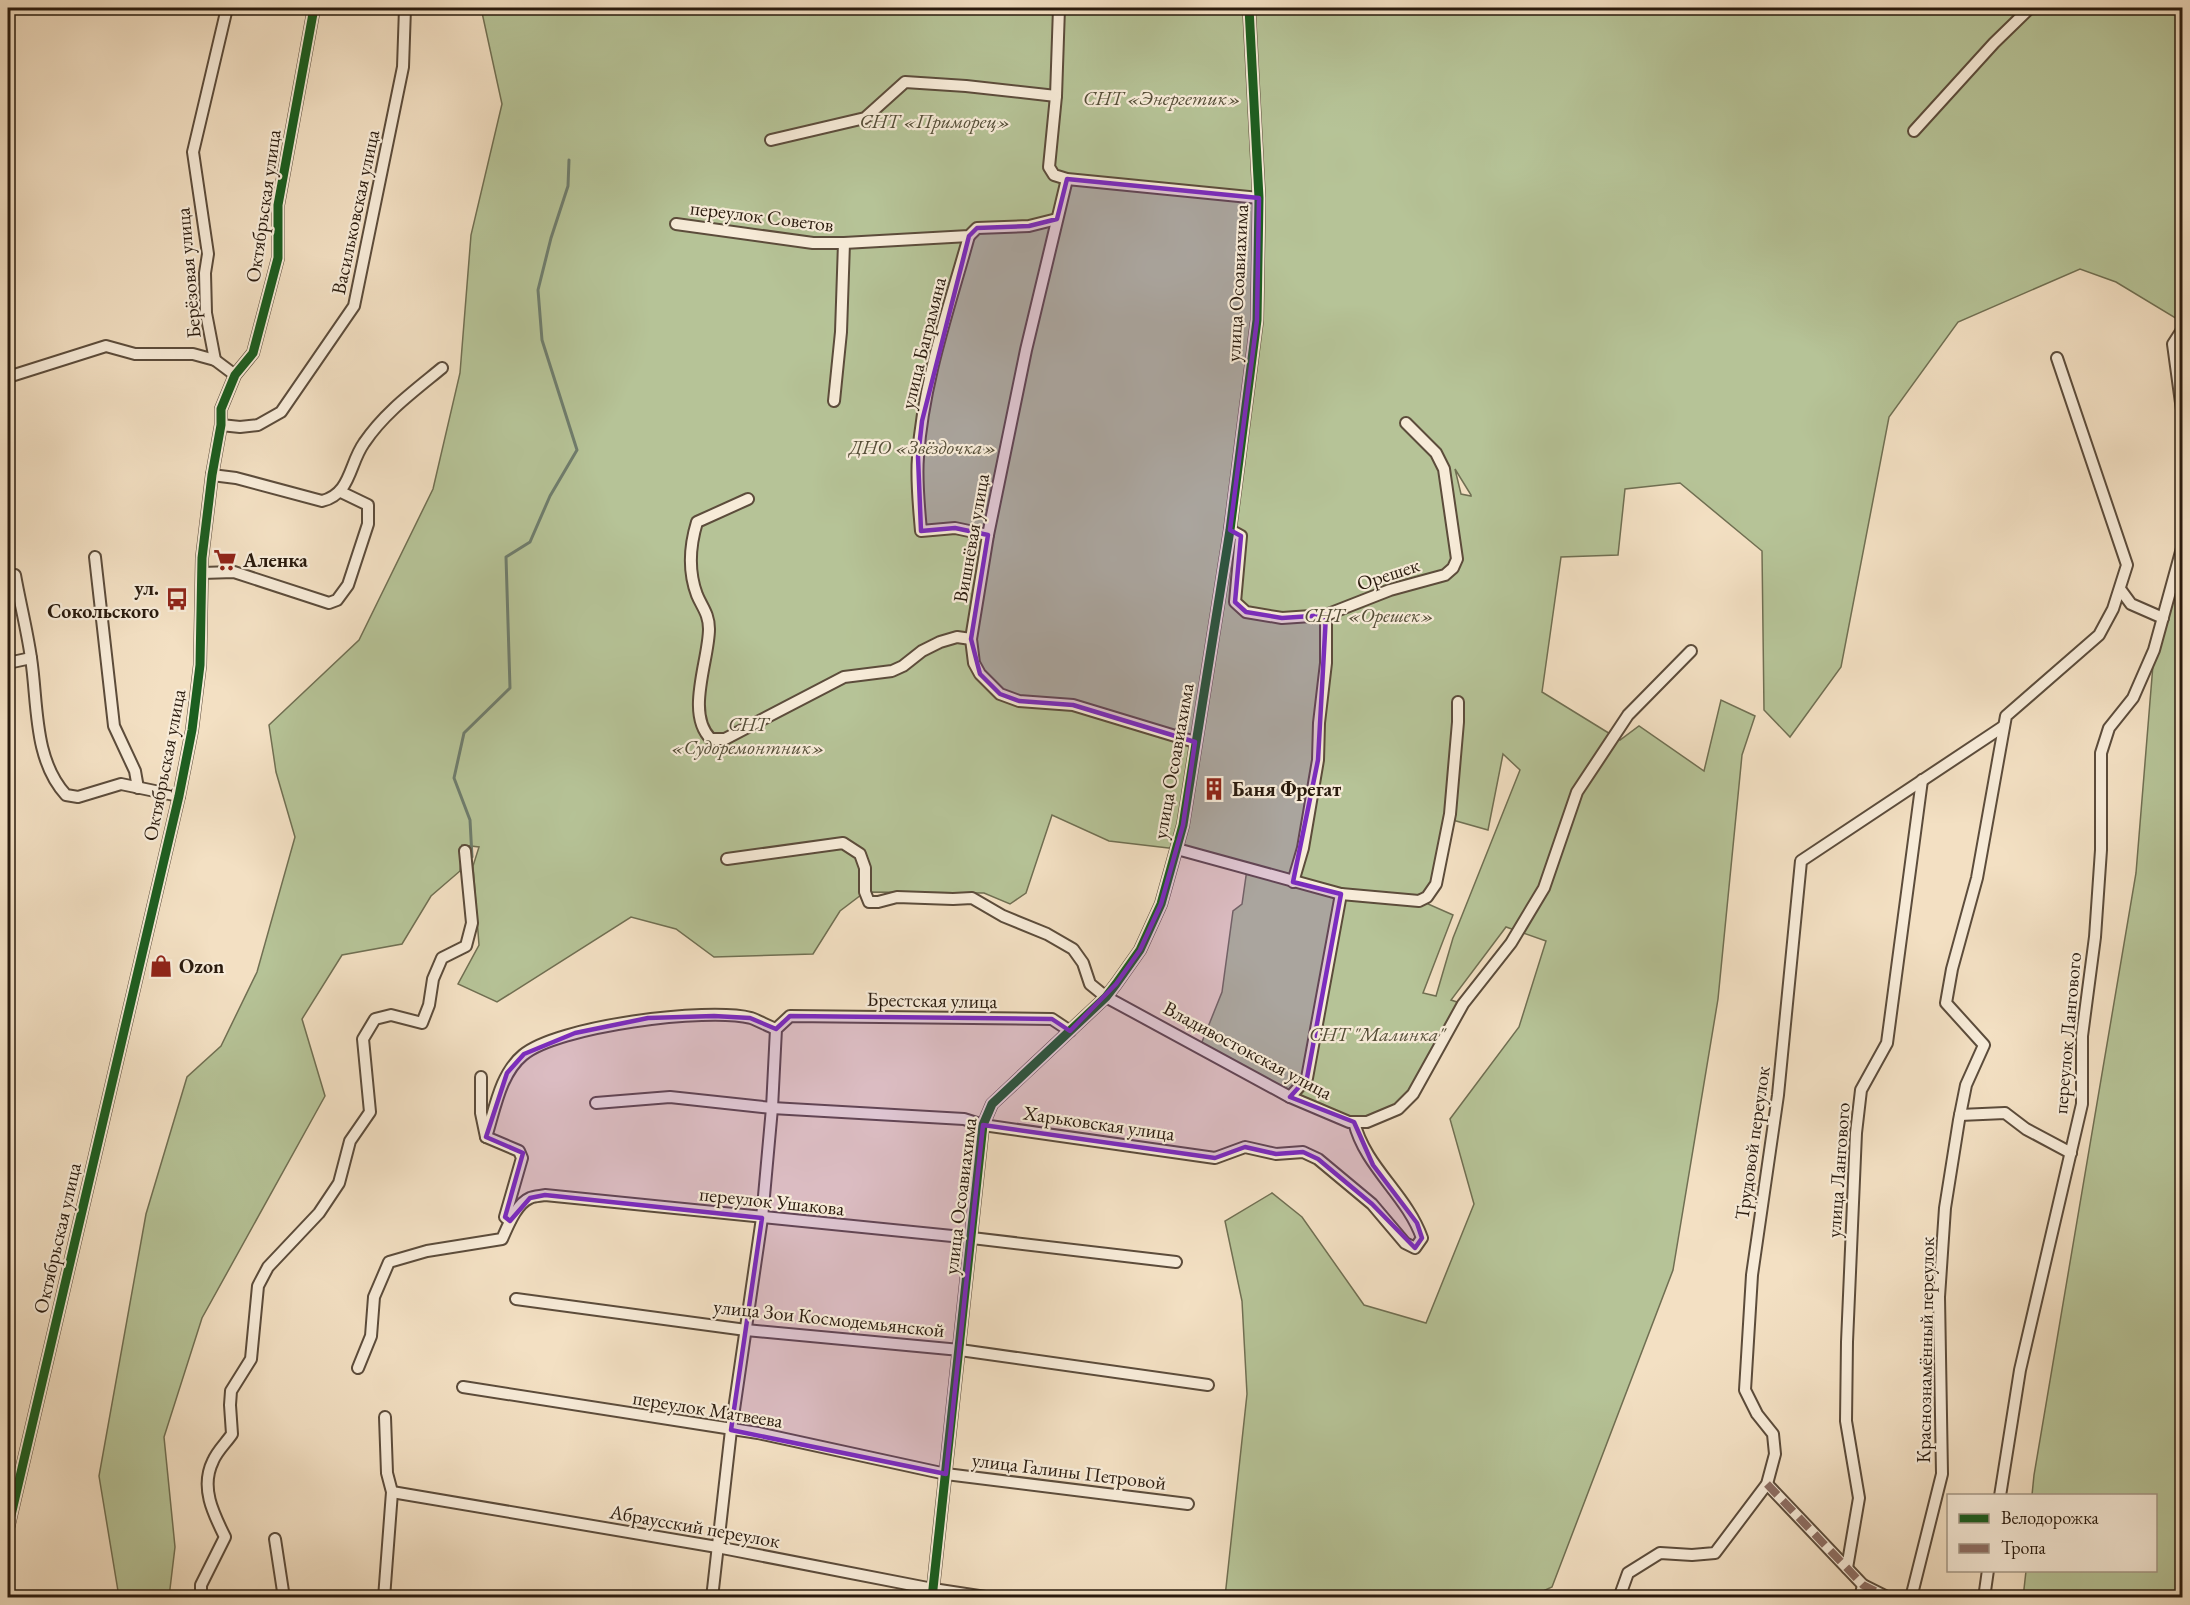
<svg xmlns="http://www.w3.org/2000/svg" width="2190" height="1605" font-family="'EB Garamond',serif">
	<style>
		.green { fill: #b6c397; stroke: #706f52; stroke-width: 1.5; fill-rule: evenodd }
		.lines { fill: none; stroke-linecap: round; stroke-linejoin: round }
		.stream { stroke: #6f7d6d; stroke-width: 3 }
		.minor-casing { stroke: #5c4c3b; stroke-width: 14 }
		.minor { stroke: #f7ebd8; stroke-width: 10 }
		.quiet { stroke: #8d6e63; stroke-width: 8; stroke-dasharray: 15 8; stroke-linecap: butt }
		.cycleway-casing { stroke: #f7ebd8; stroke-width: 13 }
		.cycleway { stroke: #1b5e20; stroke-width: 9 }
		.marked { fill: #7b2cbf; fill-opacity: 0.2; stroke: #7b2cbf; stroke-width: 4.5; stroke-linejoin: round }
		.labels { text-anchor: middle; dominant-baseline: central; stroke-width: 4.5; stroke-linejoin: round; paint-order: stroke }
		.park-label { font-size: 20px; font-style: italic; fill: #544d37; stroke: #f7ebd8 }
		.street-label { font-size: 20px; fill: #2a1b0e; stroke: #f7ebd8 }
		.poi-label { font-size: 20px; font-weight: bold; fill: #2a1b0e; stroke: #f7ebd8; text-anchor: start }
	</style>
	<rect width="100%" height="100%" fill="#f3e0c3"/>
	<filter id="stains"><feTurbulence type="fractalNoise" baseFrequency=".00333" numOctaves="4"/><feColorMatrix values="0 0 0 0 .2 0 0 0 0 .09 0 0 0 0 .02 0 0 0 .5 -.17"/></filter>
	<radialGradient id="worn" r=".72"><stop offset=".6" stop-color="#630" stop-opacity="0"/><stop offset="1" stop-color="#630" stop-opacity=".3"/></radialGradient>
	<g class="green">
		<path d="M481 8H2182V322L2116 282 2080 269 1958 322 1889 417 1841 667 1790 737 1764 710 1762 551 1680 483 1625 489 1618 555 1561 557 1542 692 1620 740 1639 726 1704 771 1721 700 1755 716 1742 755 1718 999 1673 1270 1552 1587 1528 1598 1225 1597 1247 1394 1242 1301 1225 1221 1272 1193 1302 1217 1364 1305 1426 1323 1474 1204 1450 1119 1519 1027 1546 941 1506 927 1451 1000 1463 1004 1398 1109 1349 1122 1200 1047 1222 992 1233 911 1242 904 1247 869 1177 849 1109 841 1052 815 1026 893 1010 904 984 893 865 892 840 911 813 954 714 957 676 929 631 917 497 1002 458 984 479 945 473 866 479 847 462 845 460 871 431 896 402 944 342 955 302 1019 325 1096 202 1318 164 1437 175 1547 169 1597H119L99 1476 146 1214 187 1077 221 1046 257 972 295 837 276 772 269 725 359 640 433 489 460 373 471 235 502 104ZM1455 469 1471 495V496L1461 494ZM1503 754 1520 770 1453 938 1436 996 1423 993 1453 915 1428 904 1427 897 1449 819 1488 830Z"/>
		<polygon points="2182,530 2182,1597 2023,1598 2026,1571 2156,1570 2156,1496 2032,1495 2034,1475 2136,873 2156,628"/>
	</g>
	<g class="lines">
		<polyline class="stream" points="472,857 470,820 454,778 464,733 510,688 506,557 530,542 550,496 577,450 542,340 538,290 551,238 568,186 569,160"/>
		<g class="minor-casing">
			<g id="minor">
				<polyline points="1059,8 1056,96 1049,167 1054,175 1067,179 1259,198"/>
				<polyline points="1914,131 1994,43 2030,8"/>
				<polyline points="771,140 865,118 905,82 966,86 1056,96"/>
				<polyline points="1067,179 1026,350 988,535 971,639 974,663 980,674 1000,694 1019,701 1073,705 1195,742"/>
				<polyline points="676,224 813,243 844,243 969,236 977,228 1029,226 1057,219"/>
				<path d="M969 236C949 308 923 382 918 457 916 481 919 506 921 531L955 528 988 535"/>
				<polyline points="2182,330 2173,344 2182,410"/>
				<polyline points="215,360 206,313 205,273 208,254 193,152 227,8"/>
				<polyline points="8,377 106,346 135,354 193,354 215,360 235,375"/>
				<polyline points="834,401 841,332 844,243"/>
				<polyline points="221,425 240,427 258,425 281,412 354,306 403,67 405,8"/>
				<path d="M212 475 236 478 322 501C351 494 349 464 364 443 384 413 414 391 442 368"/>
				<path d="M748 499 697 522C690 545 688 571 697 595 702 607 709 614 709 629 709 660 685 714 711 739H725L844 677 892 671 903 666 922 651 940 642 957 637 971 639"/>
				<polyline points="1230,530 1241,536 1235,602 1246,612 1282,618 1326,615 1390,590 1445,575 1453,568 1457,559 1444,469 1436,453 1406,423"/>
				<polyline points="95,557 114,726 135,771 138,788"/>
				<polyline points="202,573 234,572 329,603 337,600 348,585 368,524 368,505 341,492"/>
				<path d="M15 575C20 603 27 630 31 658 38 703 33 759 66 795L78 797 121 784 179 796"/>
				<polyline points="2120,589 2131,604 2163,618"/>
				<polyline points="8,663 31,658"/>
				<polyline points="1177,849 1341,894 1419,901 1427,897 1436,884 1450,814 1458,722 1458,702"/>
				<polyline points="727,859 843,843 860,854 865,868 865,892 869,902 878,902 897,897 953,899 972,898 1003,916 1047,934 1073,949 1083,963 1090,984 1106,997 1290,1097 1349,1122 1367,1122 1398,1109 1413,1094 1463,1004 1511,943 1544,888 1577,792 1628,715 1691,651"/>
				<polyline points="1293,882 1303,848 1318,760 1319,723 1326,663 1326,615"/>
				<polyline points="481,1077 481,1113 486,1137 519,1151 522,1158 505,1217 510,1221"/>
				<polyline points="1290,1097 1307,1078 1341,894"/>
				<path d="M596 1103 670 1097 772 1108 964 1119 983 1125 1215 1158 1245 1147 1276 1154 1303 1152 1318 1159 1372 1204 1405 1243 1415 1248 1422 1238C1407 1195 1365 1167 1354 1122"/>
				<polyline points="1960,1115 2005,1113 2026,1129 2071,1153"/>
				<path d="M486 1137C495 1109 500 1074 523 1055 557 1026 707 1007 751 1018 759 1021 768 1026 776 1029"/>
				<polyline points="516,1299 746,1330 960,1350 1208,1385"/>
				<path d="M358 1368 371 1336 374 1297 389 1262 427 1251 502 1239C508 1226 516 1204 530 1198 534 1196 541 1196 545 1195L972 1238 1176 1262"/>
				<polyline points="463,1387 758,1433 946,1474 1188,1504"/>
				<polyline points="1767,1484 1863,1585 1889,1598"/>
				<polyline points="392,1492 717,1547 933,1589 992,1598"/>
				<polyline points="2000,1496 2020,1370 2082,1104 2082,1036 2095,937 2101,850 2101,753 2109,728 2133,698 2154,650 2182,548"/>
				<polyline points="8,1528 179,796 192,730 200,665 202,558 212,475 221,425 221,409 235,375 253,353 278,258 278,205 314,8"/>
				<polyline points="275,1539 284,1598"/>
				<polyline points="1847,1568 1859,1498 1846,1421 1847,1342 1856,1133 1861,1090 1887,1043 1922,780"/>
				<path d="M201 1598V1585L225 1537C213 1513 200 1487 213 1461 217 1451 226 1443 232 1434L230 1405 231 1391 251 1359 258 1286 268 1267 319 1213 339 1183 350 1141 370 1112 363 1039 375 1019 391 1015 422 1023 429 1005 433 979 442 958 466 946 472 923 465 851"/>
				<polyline points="384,1598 392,1492 387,1473 385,1417"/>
				<polyline points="712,1598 731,1430 762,1218 772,1108 776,1029 790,1016 1052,1019 1070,1031"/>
				<polyline points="932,1598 983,1125 992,1104 1106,997 1116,984 1140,950 1161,904 1183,825 1230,530 1257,320 1259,198 1249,8"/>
				<polyline points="1619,1598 1628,1573 1660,1553 1692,1555 1715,1553 1767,1484 1775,1454 1773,1434 1757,1414 1745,1390 1752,1275 1778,1095 1801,861 2004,726"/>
				<polyline points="1860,1598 1863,1585"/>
				<polyline points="1911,1598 1942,1474 1939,1297 1945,1208 1959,1120 1966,1085 1984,1045 1946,1003 1952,969 1977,878 2006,716 2099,635 2113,609 2127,565 2057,358"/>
				<polyline points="1984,1598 1988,1570"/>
			</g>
		</g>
		<use href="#minor" class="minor"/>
		<polyline class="quiet" points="1767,1484 1863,1585 1889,1598"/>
		<g class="cycleway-casing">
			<g id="cycleway">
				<polyline points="8,1528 179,796 192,730 200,665 202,558 212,475 221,425 221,409 235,375 253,353 278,258 278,205 314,8"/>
				<polyline points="932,1598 983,1125 992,1104 1106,997 1116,984 1140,950 1161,904 1183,825 1230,530 1257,320 1259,198 1249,8"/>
			</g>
		</g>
		<use href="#cycleway" class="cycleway"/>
	</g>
	<path class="marked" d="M1067 179 1259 198 1257 320 1230 530 1241 536 1235 602 1246 612 1282 618 1326 615 1318 760 1293 882 1341 894 1307 1078 1290 1097 1354 1122 1373 1165 1417 1223 1422 1238 1415 1248 1372 1204 1318 1159 1303 1152 1276 1154 1245 1147 1215 1158 983 1125 946 1474 731 1430 762 1218 545 1195 530 1198 510 1221 505 1217 523 1153 486 1137 507 1073 524 1054 575 1033 648 1018 714 1016 750 1018 776 1029 790 1016 1052 1019 1070 1031 1116 984 1140 950 1161 904 1183 825 1195 742 1073 705 1019 701 1000 694 980 674 971 639 988 535 955 528 921 531 918 457 922 421 969 236 977 228 1029 226 1057 219Z"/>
	<defs>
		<g id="supermarket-bare" transform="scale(1.8)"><path d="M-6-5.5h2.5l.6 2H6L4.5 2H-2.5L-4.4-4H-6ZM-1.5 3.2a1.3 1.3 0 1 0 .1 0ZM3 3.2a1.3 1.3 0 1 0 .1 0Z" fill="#8f2418" stroke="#f7ebd8" stroke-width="2.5" paint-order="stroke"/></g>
		<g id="bus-bare" transform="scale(1.8)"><path d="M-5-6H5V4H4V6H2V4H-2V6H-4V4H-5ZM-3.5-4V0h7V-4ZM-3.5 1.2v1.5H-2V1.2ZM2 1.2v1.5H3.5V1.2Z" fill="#8f2418" stroke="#f7ebd8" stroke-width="2.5" paint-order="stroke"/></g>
		<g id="building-bare" transform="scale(1.8)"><path d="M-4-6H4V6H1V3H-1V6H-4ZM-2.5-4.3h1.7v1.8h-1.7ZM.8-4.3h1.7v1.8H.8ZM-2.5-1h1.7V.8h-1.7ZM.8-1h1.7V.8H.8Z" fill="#8f2418" stroke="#f7ebd8" stroke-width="2.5" paint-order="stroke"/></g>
		<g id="shop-bare" transform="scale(1.8)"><path d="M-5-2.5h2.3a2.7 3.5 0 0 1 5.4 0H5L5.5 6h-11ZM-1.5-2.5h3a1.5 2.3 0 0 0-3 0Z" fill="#8f2418" stroke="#f7ebd8" stroke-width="2.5" paint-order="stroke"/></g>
	</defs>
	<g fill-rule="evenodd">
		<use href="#supermarket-bare" x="225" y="560"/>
		<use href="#bus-bare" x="177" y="599"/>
		<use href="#building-bare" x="1214" y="789"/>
		<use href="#shop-bare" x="161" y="966"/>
	</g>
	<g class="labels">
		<g class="park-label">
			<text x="1162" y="98">СНТ «Энергетик»</text>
			<text x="935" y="121">СНТ «Приморец»</text>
			<text x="923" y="447">ДНО «Звёздочка»</text>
			<text x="1369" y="615">СНТ «Орешек»</text>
			<text x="748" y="724">СНТ<tspan x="748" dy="23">«Судоремонтник»</tspan></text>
			<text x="1377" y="1034">СНТ "Малинка"</text>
		</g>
		<g class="street-label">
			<text transform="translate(263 206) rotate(-82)">Октябрьская улица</text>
			<text transform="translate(355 212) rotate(-78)">Васильковская улица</text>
			<text transform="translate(762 216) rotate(7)">переулок Советов</text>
			<text transform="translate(188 273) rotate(-95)">Берёзовая улица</text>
			<text transform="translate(1237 283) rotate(-87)">улица Осоавиахима</text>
			<text transform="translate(923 343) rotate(-76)">улица Баграмяна</text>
			<text transform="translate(971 538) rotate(-80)">Вишнёвая улица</text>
			<text transform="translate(1388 574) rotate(-18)">Орешек</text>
			<text transform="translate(1173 761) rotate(-80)">улица Осоавиахима</text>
			<text transform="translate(164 765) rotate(-79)">Октябрьская улица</text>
			<text transform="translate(932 1000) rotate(1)">Брестская улица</text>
			<text transform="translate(2067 1033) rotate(-85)">переулок Лангового</text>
			<text transform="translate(1248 1050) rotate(28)">Владивостокская улица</text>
			<text transform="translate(1099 1123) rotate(8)">Харьковская улица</text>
			<text transform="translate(1752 1143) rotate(-82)">Трудовой переулок</text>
			<text transform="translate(1838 1170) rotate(-86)">улица Лангового</text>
			<text transform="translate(960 1196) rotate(-83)">улица Осоавиахима</text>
			<text transform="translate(772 1201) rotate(6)">переулок Ушакова</text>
			<text transform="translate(57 1238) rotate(-77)">Октябрьская улица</text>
			<text transform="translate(829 1318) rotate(6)">улица Зои Космодемьянской</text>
			<text transform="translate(1925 1350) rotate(-89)">Краснознамённый переулок</text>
			<text transform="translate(708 1409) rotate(9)">переулок Матвеева</text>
			<text transform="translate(1069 1471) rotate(7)">улица Галины Петровой</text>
			<text transform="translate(695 1526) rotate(10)">Абраусский переулок</text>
		</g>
		<g class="poi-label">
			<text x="243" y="560">Аленка</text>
			<text x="159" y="588" text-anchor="end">ул.<tspan x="159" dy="23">Сокольского</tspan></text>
			<text x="1232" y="789">Баня Фрегат</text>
			<text x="179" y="966">Ozon</text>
		</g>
	</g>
	<rect width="2190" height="1605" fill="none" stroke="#f3e0c3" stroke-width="30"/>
	<rect x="9" y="9" width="2172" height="1587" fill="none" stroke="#2a1b0e" stroke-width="3"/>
	<rect x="15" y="15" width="2160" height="1575" fill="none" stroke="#2a1b0e" stroke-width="1.5"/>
	<rect x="1947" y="1494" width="210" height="78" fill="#f7ebd8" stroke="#a59887" stroke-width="1.5"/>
	<rect x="1959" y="1514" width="30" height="9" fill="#1b5e20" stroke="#a59887" stroke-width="1.5"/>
	<text x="2001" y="1524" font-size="18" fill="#2a1b0e">Велодорожка</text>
	<rect x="1959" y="1544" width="30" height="9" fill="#8d6e63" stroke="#a59887" stroke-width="1.5"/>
	<text x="2001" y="1554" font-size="18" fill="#2a1b0e">Тропа</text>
	<rect width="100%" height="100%" filter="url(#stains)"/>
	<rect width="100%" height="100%" fill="url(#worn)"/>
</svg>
